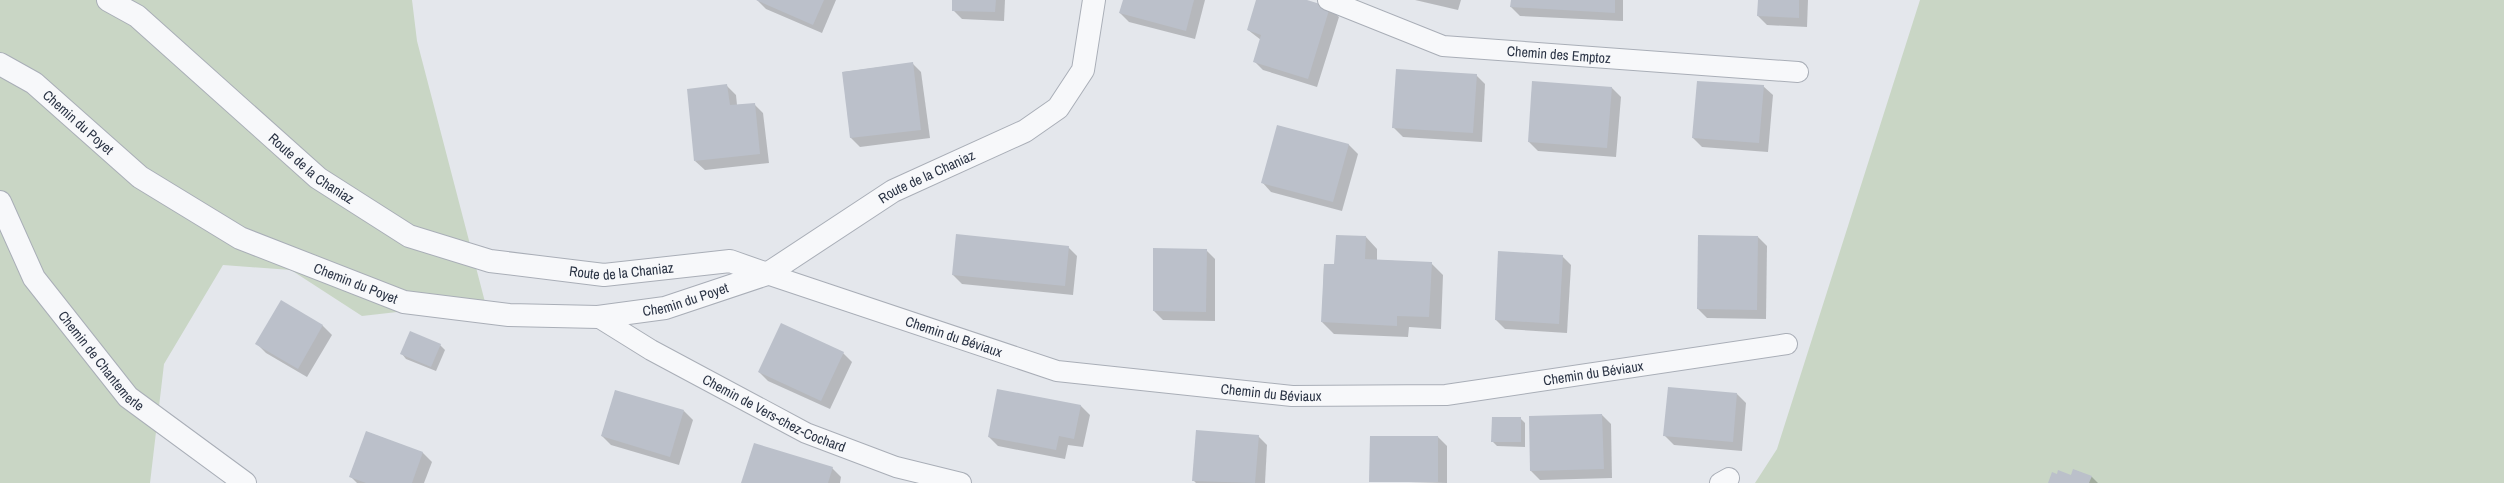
<svg xmlns="http://www.w3.org/2000/svg" width="2504" height="483" font-family="'Archivo Narrow',sans-serif">
	<style>
		.green { fill: #c9d6c5 }
		.shadow { fill: #0003 }
		.building { fill: #bbc0ca }
		.lines { fill: none; stroke-linecap: round; stroke-linejoin: round }
		.service-casing { stroke: #a9aeb7; stroke-width: 22 }
		.minor-casing { stroke: #a9aeb7; stroke-width: 24 }
		.service { stroke: #f7f8fa; stroke-width: 20 }
		.minor { stroke: #f7f8fa; stroke-width: 22 }
		.labels { text-anchor: middle; dominant-baseline: central; stroke-width: 3.5; stroke-linejoin: round; paint-order: stroke }
		.street-label { font-size: 14px; fill: #2b3445; stroke: #f4f6f9 }
	</style>
	<rect width="100%" height="100%" fill="#e4e7ec"/>
	<g class="green">
		<polygon points="0,0 412,0 417,41 485,302 362,316 291,270 223,265 164,364 150,483 0,483"/>
		<polygon points="1920,0 2504,0 2504,483 1755,483 1777,449"/>
	</g>
	<g class="shadow">
		<polygon points="757,0 836,0 822,33 766,9"/>
		<polygon points="953,0 1005,0 1004,21 962,19 953,10"/>
		<polygon points="1124,0 1205,0 1195,39 1129,22 1120,13"/>
		<polygon points="1257,0 1303,0 1330,8 1339,17 1317,87 1263,70 1254,61 1261,40 1248,30"/>
		<polygon points="1415,0 1461,0 1458,10"/>
		<polygon points="1512,0 1623,0 1623,21 1520,16 1511,7"/>
		<polygon points="1759,0 1808,0 1807,27 1767,25 1758,16"/>
		<polygon points="912,63 921,72 930,138 860,147 851,138 843,72"/>
		<polygon points="1476,75 1485,84 1482,142 1403,137 1394,128"/>
		<polygon points="1533,82 1612,88 1621,97 1616,157 1538,151 1529,142"/>
		<polygon points="727,86 736,95 737,105 754,104 763,113 769,163 705,170 695,161"/>
		<polygon points="1763,86 1773,95 1768,152 1702,147 1693,138"/>
		<polygon points="1278,126 1349,145 1358,154 1342,211 1271,192 1262,182"/>
		<polygon points="1366,237 1377,249 1377,260 1431,263 1443,275 1441,329 1409,327 1408,337 1334,334 1322,322 1324,265 1335,265"/>
		<polygon points="1758,237 1767,246 1766,319 1707,318 1698,309"/>
		<polygon points="1068,247 1077,256 1073,295 962,284 953,275"/>
		<polygon points="1206,250 1215,259 1215,321 1163,320 1154,311"/>
		<polygon points="1562,256 1571,265 1567,333 1505,329 1496,320"/>
		<polygon points="281,302 323,326 332,335 307,377 266,353 257,344"/>
		<polygon points="440,345 445,350 436,371 406,359 402,354"/>
		<polygon points="843,353 852,362 830,409 768,381 759,372"/>
		<polygon points="1669,388 1737,394 1746,403 1742,451 1674,445 1665,436"/>
		<polygon points="998,390 1081,406 1090,415 1083,447 1068,445 1065,459 998,446 989,437"/>
		<polygon points="684,411 693,420 679,465 611,445 602,436"/>
		<polygon points="1602,415 1611,424 1612,478 1540,480 1531,471 1530,417"/>
		<polygon points="1520,418 1525,423 1525,447 1497,446 1492,441"/>
		<polygon points="367,432 423,453 432,462 424,483 357,483 350,476"/>
		<polygon points="1258,436 1267,445 1265,483 1196,483 1193,480"/>
		<polygon points="1438,437 1447,446 1447,483 1370,481"/>
		<polygon points="832,468 841,477 840,483 742,483"/>
		<polygon points="2074,470 2092,477 2098,483 2049,483 2071,476"/>
	</g>
	<g class="building">
		<polygon points="756,0 824,0 813,25"/>
		<polygon points="952,0 996,0 995,12 952,11"/>
		<polygon points="1123,0 1194,0 1186,31 1119,13"/>
		<polygon points="1256,0 1307,0 1330,7 1308,79 1253,62 1261,35 1247,30"/>
		<polygon points="1511,0 1615,0 1615,13 1510,7"/>
		<polygon points="1758,0 1799,0 1799,18 1757,16"/>
		<polygon points="913,62 921,130 850,138 842,72"/>
		<polygon points="1396,69 1477,74 1473,133 1392,128"/>
		<polygon points="1532,81 1612,87 1607,148 1528,142"/>
		<polygon points="1697,81 1764,85 1759,143 1692,138"/>
		<polygon points="727,84 730,105 755,103 760,154 694,161 687,89"/>
		<polygon points="1277,125 1349,144 1333,202 1261,183"/>
		<polygon points="956,234 1069,246 1065,286 952,275"/>
		<polygon points="1336,235 1366,236 1365,259 1432,262 1429,317 1397,316 1397,326 1321,322 1324,264 1334,264"/>
		<polygon points="1698,235 1758,236 1757,310 1697,309"/>
		<polygon points="1153,248 1207,249 1206,312 1153,311"/>
		<polygon points="1498,251 1563,255 1559,324 1495,320"/>
		<polygon points="281,300 323,325 298,369 255,344"/>
		<polygon points="781,323 844,352 821,401 758,372"/>
		<polygon points="410,331 441,344 431,367 400,354"/>
		<polygon points="1668,387 1737,393 1733,442 1663,436"/>
		<polygon points="997,389 1081,405 1074,439 1059,436 1056,450 988,437"/>
		<polygon points="615,390 684,410 670,457 601,436"/>
		<polygon points="1602,414 1604,469 1530,471 1529,416"/>
		<polygon points="1492,417 1521,417 1521,442 1491,442"/>
		<polygon points="1196,430 1259,435 1255,483 1192,481"/>
		<polygon points="366,431 423,452 412,483 366,483 349,477"/>
		<polygon points="1370,436 1438,436 1438,482 1369,482"/>
		<polygon points="754,443 833,467 828,483 741,483"/>
		<polygon points="2073,469 2092,476 2089,483 2048,483 2052,472 2057,474 2058,470 2071,475"/>
	</g>
	<g class="lines">
		<g class="service-casing">
			<g id="service">
				<path id="s1" d="M1328 0 1443 46 1798 72"/>
				<path id="s2" d="M767 274 1057 371 1292 396 1446 395 1787 344"/>
				<path id="s3" d="M598 317 651 350 806 433 896 467 961 483"/>
				<polyline points="1720,483 1729,478"/>
			</g>
		</g>
		<g class="minor-casing">
			<g id="minor">
				<path id="s4" d="M108 0 137 16 318 178 409 236 490 261 604 275 730 261 767 274 893 191 1025 131 1058 108 1083 70 1094 0"/>
				<path id="s5" d="M0 64 34 83 140 177 240 238 404 302 509 315 598 317 665 308 767 274"/>
				<path id="s6" d="M0 202 34 278 128 397 245 483"/>
			</g>
		</g>
		<use href="#service" class="service"/>
		<use href="#minor" class="minor"/>
	</g>
	<g class="labels">
		<g class="street-label">
			<text stroke="none"><textPath href="#s1" startOffset="240">Chemin des Emptoz</textPath></text>
			<text stroke="none"><textPath href="#s5" startOffset="98">Chemin du Poyet</textPath></text>
			<text stroke="none"><textPath href="#s4" startOffset="265">Route de la Chaniaz</textPath></text>
			<text stroke="none"><textPath href="#s4" startOffset="937">Route de la Chaniaz</textPath></text>
			<text stroke="none"><textPath href="#s4" startOffset="601">Route de la Chaniaz</textPath></text>
			<text stroke="none"><textPath href="#s5" startOffset="422">Chemin du Poyet</textPath></text>
			<text stroke="none"><textPath href="#s5" startOffset="758">Chemin du Poyet</textPath></text>
			<text stroke="none"><textPath href="#s2" startOffset="197">Chemin du Béviaux</textPath></text>
			<text stroke="none"><textPath href="#s6" startOffset="190">Chemin de Chantemerle</textPath></text>
			<text stroke="none"><textPath href="#s2" startOffset="845">Chemin du Béviaux</textPath></text>
			<text stroke="none"><textPath href="#s2" startOffset="521">Chemin du Béviaux</textPath></text>
			<text stroke="none"><textPath href="#s3" startOffset="201">Chemin de Vers-chez-Cochard</textPath></text>
		</g>
	</g>
</svg>
